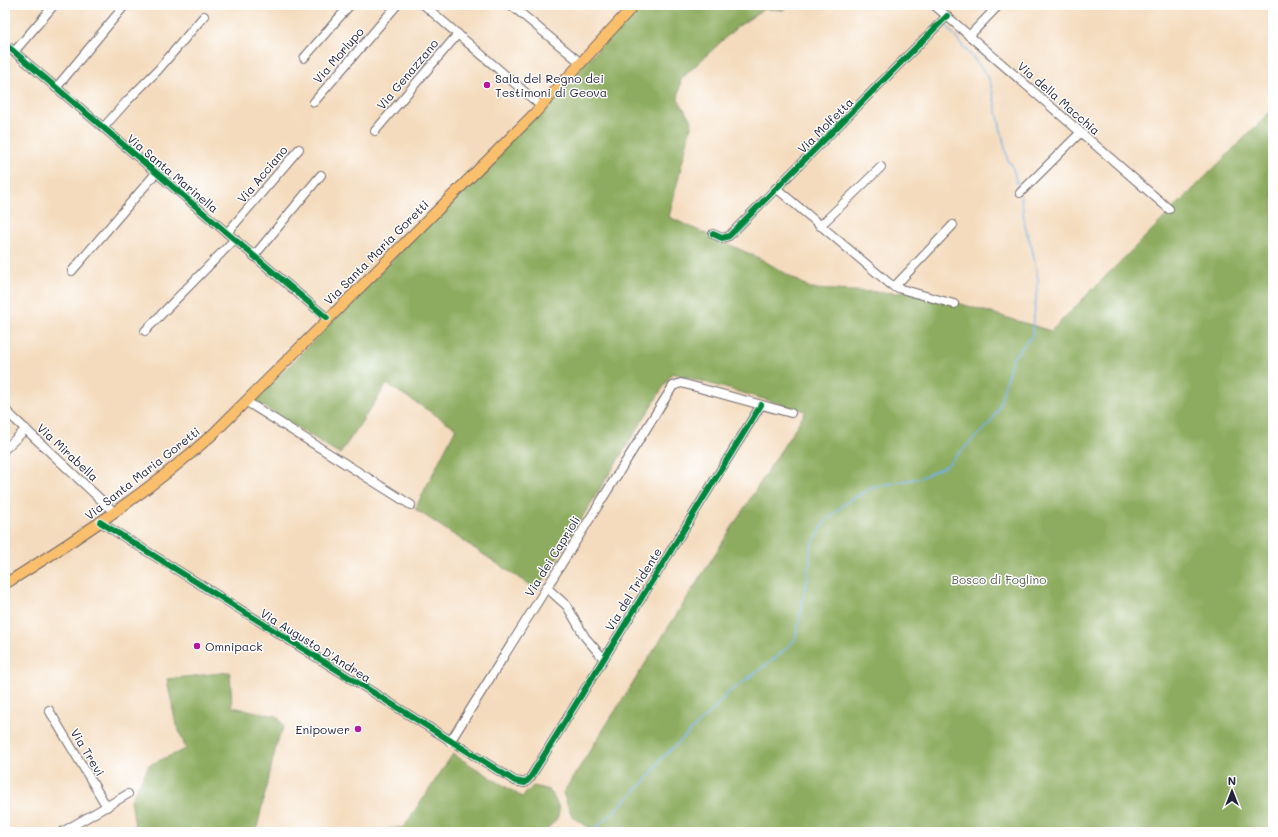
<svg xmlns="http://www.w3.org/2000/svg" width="1278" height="837" font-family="Mali,sans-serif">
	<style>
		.forest { fill: #8dac5f; stroke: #58674d }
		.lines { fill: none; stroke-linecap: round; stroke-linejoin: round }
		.stream { stroke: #73b0e5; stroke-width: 1.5 }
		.minor-casing { stroke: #6c6368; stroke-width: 10 }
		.major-casing { stroke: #6c6368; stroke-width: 12 }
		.minor { stroke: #fff; stroke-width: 8 }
		.major { stroke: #f9bf6d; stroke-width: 10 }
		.cycleway-casing { stroke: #fff; stroke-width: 8 }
		.cycleway { stroke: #00873e; stroke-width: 6 }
		.poi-dot { fill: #b5179e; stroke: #fff; stroke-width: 1.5 }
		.labels { text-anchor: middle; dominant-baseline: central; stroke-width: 3; stroke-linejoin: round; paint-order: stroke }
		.street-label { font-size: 12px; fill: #22223b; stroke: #fff }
		.poi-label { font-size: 12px; fill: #22223b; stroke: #fff; text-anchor: start }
		.park-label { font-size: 12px; fill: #545c4c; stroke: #fff }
	</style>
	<rect width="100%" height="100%" fill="#fff"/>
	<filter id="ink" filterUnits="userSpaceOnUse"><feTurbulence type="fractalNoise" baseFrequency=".025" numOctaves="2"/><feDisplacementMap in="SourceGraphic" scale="8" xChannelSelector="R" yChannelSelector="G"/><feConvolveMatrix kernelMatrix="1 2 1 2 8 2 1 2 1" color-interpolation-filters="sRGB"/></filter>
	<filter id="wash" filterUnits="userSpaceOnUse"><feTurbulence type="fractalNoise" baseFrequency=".012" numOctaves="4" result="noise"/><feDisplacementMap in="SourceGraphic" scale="16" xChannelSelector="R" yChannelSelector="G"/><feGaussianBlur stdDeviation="0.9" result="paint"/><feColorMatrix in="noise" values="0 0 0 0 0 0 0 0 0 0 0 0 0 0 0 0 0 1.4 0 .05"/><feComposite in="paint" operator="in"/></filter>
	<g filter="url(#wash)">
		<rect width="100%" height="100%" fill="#f4dbbd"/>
		<g class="forest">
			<polygon points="641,5 791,5 783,10 764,9 737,27 681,79 678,99 692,122 669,217 761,259 812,289 899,293 908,288 1051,331 1273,109 1273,832 597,832 572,817 563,793 806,411 672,373 537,590 415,509 456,428 387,384 340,454 255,401"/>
			<polygon points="230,672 232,707 277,716 284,726 277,742 256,832 136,832 131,800 149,765 186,749 175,720 167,679"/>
			<path d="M453 754 522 797 533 786 549 790C563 811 563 815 544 832H369L404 827Z"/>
		</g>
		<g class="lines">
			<g class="stream">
				<path d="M945 22C957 44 979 60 990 81L1008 161 1012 165 1019 190"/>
				<polyline points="592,832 647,780 661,759 709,714 727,694 778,656 795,640 808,575 811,547 825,522 846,503 872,487 920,478 946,466 991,422 999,407 1012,359 1032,336 1038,279 1032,248 1025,227 1021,196"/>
			</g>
		</g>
	</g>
	<g filter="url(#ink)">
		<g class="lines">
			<g class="minor-casing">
				<g id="minor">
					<polyline points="424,5 541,106"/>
					<polyline points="511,5 581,63"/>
					<polyline points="934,5 1169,209"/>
					<polyline points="969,36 999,5"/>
					<polyline points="5,44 327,318"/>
					<polyline points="14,52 54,5"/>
					<polyline points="304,58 350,5"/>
					<polyline points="56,88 125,5"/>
					<polyline points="314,102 397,5"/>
					<polyline points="103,128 127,101 158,70 204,16"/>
					<polyline points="375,131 458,34"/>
					<polyline points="776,188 890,284 901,289 954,304"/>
					<polyline points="1020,193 1080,133"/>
					<polyline points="820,226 881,167"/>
					<polyline points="227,233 299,149"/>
					<polyline points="713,234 722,238 729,236 947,16"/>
					<polyline points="254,256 321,175"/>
					<polyline points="72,271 156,173"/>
					<polyline points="894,287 953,225"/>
					<polyline points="145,331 235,239"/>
					<polyline points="247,402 411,505"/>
					<polyline points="5,410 114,512"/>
					<polyline points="5,449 26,429"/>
					<polyline points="100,522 515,781 525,783 530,778 761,405"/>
					<polyline points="546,587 567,606 585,637 603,658"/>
					<polyline points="49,710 107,807"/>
					<polyline points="450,742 673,386 681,383 791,413"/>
					<polyline points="62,832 128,794"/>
				</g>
			</g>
			<g class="major-casing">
				<path id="major" d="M5 584C77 539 150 491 213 434L534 114 634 5"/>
			</g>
			<use href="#minor" class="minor"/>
			<use href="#major" class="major"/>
			<g class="cycleway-casing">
				<g id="cycleway">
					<polyline points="5,44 327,318"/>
					<polyline points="713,234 722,238 729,236 947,16"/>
					<polyline points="100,522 515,781 525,783 530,778 761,405"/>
				</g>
			</g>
			<use href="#cycleway" class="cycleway"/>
		</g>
	</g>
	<g class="poi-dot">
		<circle cx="487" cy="85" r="4"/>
		<circle cx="197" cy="646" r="4"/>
		<circle cx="358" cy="729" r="4"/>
	</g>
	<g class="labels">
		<g class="street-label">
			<text transform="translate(338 55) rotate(-49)">Via Morlupo</text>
			<text transform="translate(407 74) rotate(-50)">Via Genazzano</text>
			<text transform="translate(1059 98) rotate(41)">Via della Macchia</text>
			<text transform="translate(825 125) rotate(-45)">Via Molfetta</text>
			<text transform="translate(173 173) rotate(40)">Via Santa Marinella</text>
			<text transform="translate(262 174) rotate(-50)">Via Acciano</text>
			<text transform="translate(376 252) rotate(-45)">Via Santa Maria Goretti</text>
			<text transform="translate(68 452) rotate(43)">Via Mirabella</text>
			<text transform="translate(142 473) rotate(-38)">Via Santa Maria Goretti</text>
			<text transform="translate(552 556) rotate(-58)">Via dei Caprioli</text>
			<text transform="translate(633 589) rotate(-58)">Via del Tridente</text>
			<text transform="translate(316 645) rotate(32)">Via Augusto D'Andrea</text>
			<text transform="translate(88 752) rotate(59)">Via Trevi</text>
		</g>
		<g class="poi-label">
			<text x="495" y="78">Sala del Regno dei<tspan x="495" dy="14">Testimoni di Geova</tspan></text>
			<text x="205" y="646">Omnipack</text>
			<text x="350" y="729" text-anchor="end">Enipower</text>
		</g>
		<g class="park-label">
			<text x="999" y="579">Bosco di Foglino</text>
		</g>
	</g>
	<rect width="1278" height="837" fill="none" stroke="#fff" stroke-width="20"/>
	<g transform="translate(1232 791)" stroke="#ffffff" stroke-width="3" paint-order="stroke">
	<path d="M0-3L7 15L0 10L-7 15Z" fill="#22223b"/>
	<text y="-6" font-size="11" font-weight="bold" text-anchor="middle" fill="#22223b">N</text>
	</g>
</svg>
